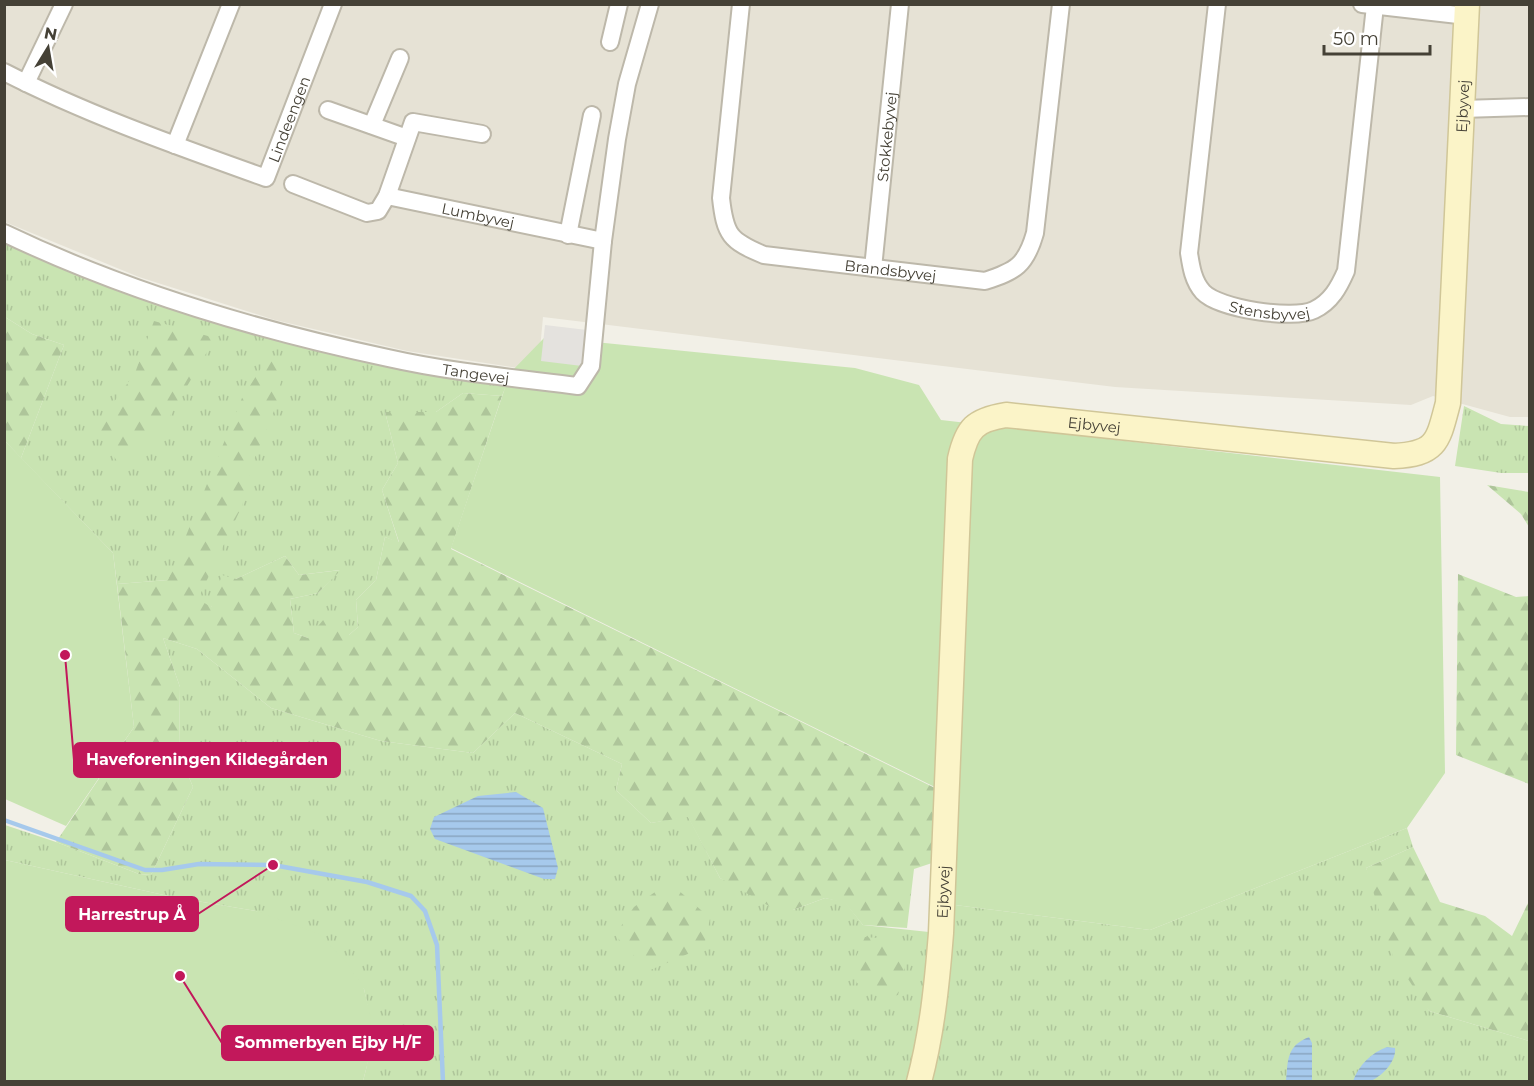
<svg xmlns="http://www.w3.org/2000/svg" width="1534" height="1086" font-family="Montserrat,sans-serif">
	<style>
		.residential { fill: #e6e2d5 }
		.grass { fill: url(#grass-tufts) }
		.forest { fill: url(#forest-firs) }
		.garden { fill: #c9e4b2 }
		.parking { fill: #e4e2de }
		.water { fill: url(#water-rules) }
		.lines { fill: none; stroke-linecap: round; stroke-linejoin: round }
		.stream { stroke: #a6c9ec; stroke-width: 4.5 }
		.street-casing { stroke: #bdb8aa; stroke-width: 20 }
		.secondary-casing { stroke: #d0c698; stroke-width: 27 }
		.street { stroke: #fff; stroke-width: 16 }
		.secondary { stroke: #fbf4c8; stroke-width: 24 }
		.labels { text-anchor: middle; dominant-baseline: central; stroke-width: 4.5; stroke-linejoin: round; paint-order: stroke }
		.street-label { font-size: 15px; fill: #454136; stroke: #fff }
		.leader { fill: none; stroke: #c2185b; stroke-width: 2 }
		.callout-dot { fill: #c2185b; stroke: #fff; stroke-width: 2 }
		.callout { fill: #c2185b; stroke: #c2185b; stroke-width: 2 }
		.callout-label { font-size: 16px; text-anchor: middle; font-weight: bold; fill: #fff }
	</style>
	<defs>
		<pattern id="grass-tufts" width="24" height="20" patternUnits="userSpaceOnUse" patternTransform="scale(1.5)"><rect width="24" height="20" fill="#c9e4b2"/><path d="M3 7l-1-3M5 7V3M7 7l1-3M15 17l-1-3M17 17v-4M19 17l1-3" fill="none" stroke="#aec59a"/></pattern>
		<pattern id="forest-firs" width="22" height="20" patternUnits="userSpaceOnUse" patternTransform="scale(1.5)"><rect width="22" height="20" fill="#c9e4b2"/><path d="M5 1l3.5 6h-7zM16 11l3.5 6h-7z" fill="#aec59a"/></pattern>
		<pattern id="water-rules" width="6" height="5" patternUnits="userSpaceOnUse" patternTransform="scale(1.5)"><rect width="6" height="5" fill="#a6c9ec"/><path d="M0 2.5h6" fill="none" stroke="#89a5c0"/></pattern>
	</defs>
	<rect width="100%" height="100%" fill="#f2f0e7"/>
	<polygon class="residential" points="4,5 1529,5 1529,417 1510,417 1433,396 1411,405 1115,387 543,317 538,371 407,351 275,320 139,277 5,222"/>
	<g class="grass">
		<polygon points="5,241 145,298 507,383 502,396 463,393 436,412 385,412 398,463 382,490 399,543 385,537 376,580 356,600 358,627 349,635 308,638 294,633 290,599 318,593 340,570 299,575 285,556 236,579 210,608 168,580 117,584 113,553 21,458 64,345 32,334 5,317"/>
		<polygon points="1464,406 1501,424 1529,426 1529,473 1501,473 1455,466"/>
		<path d="M163 638 197 649 271 708 381 741 473 753 515 713 622 764 616 790 651 823 688 816 720 878 793 910 825 898 845 902 863 925 929 932 919 1046 908 1081H363C373 1045 372 1025 364 989L256 911 173 897 5 860V825L56 842 139 874 151 875 193 787 179 753 180 687Z"/>
		<polygon points="1407,828 1413,847 1366,868 1429,1011 1529,1041 1529,1081 928,1082 933,1069 946,1005 955,905 1150,930"/>
	</g>
	<g class="forest">
		<polygon points="5,317 32,334 64,345 21,458 5,441"/>
		<polygon points="154,321 215,338 164,426 119,464 95,428 135,373"/>
		<polygon points="269,356 285,360 276,406 253,462 242,506 198,599 211,607 222,575 236,579 285,556 299,575 341,570 318,593 290,599 294,633 308,638 324,619 339,622 349,635 358,627 356,600 376,580 385,537 399,542 382,490 398,463 385,412 436,412 463,393 502,396 451,549 943,792 932,863 914,869 907,928 863,925 845,903 825,898 793,910 776,910 720,878 688,817 651,823 616,790 622,764 515,713 473,753 381,741 271,708 197,649 163,638 180,687 179,753 193,787 151,875 139,874 56,842 134,727 117,584 168,580 242,398"/>
		<polygon points="1487,485 1529,492 1529,527 1521,514"/>
		<polygon points="1458,574 1516,597 1529,596 1529,784 1456,755"/>
		<polygon points="1413,847 1440,902 1485,916 1512,936 1529,901 1529,1041 1429,1011 1393,956 1366,868"/>
		<polygon points="669,882 710,918 704,947 648,971 615,935 634,907"/>
		<polygon points="865,937 890,939 898,946 905,967 898,995 884,998 857,983 853,964"/>
	</g>
	<g class="garden">
		<polygon points="545,337 855,368 919,385 941,420 1440,477 1445,773 1407,828 1150,930 955,905 957,798 451,548 510,373"/>
		<polygon points="5,441 113,553 134,727 66,826 5,799"/>
		<polygon points="5,860 173,897 256,911 319,934 348,964 364,989 371,1018 370,1054 363,1081 5,1081"/>
	</g>
	<polygon class="parking" points="545,325 587,330 582,366 541,361"/>
	<g class="water">
		<polygon points="516,792 543,808 558,868 555,879 544,879 435,839 430,829 434,817 478,796"/>
		<path d="M1309 1037 1312 1043V1081H1286C1288 1061 1286 1046 1309 1037Z"/>
		<path d="M1387 1047 1395 1048C1397 1061 1381 1078 1368 1082 1364 1083 1357 1081 1353 1081 1359 1065 1371 1053 1387 1047Z"/>
	</g>
	<g class="lines">
		<polyline class="stream" points="4,820 145,870 162,870 199,864 273,865 367,882 411,896 425,911 437,945 443,1082"/>
		<g class="street-casing">
			<g id="street">
				<path id="s1" d="M741 4 721 198C725 235 730 241 764 255L985 281C1016 271 1026 265 1035 233L1061 4"/>
				<path id="s2" d="M1217 4 1189 253C1191 266 1193 281 1203 292 1219 309 1293 320 1314 310 1331 302 1339 287 1346 271L1375 6"/>
				<polyline points="1362,4 1467,16"/>
				<polyline points="610,42 619,4"/>
				<path id="s3" d="M4 72C88 115 177 146 266 178L333 4"/>
				<polyline points="26,83 64,4"/>
				<polyline points="1462,109 1530,107"/>
				<polyline points="328,110 407,138"/>
				<polyline points="372,125 400,58"/>
				<polyline points="175,145 231,4"/>
				<polyline points="293,184 367,213 378,211 387,196 413,122 482,134"/>
				<path id="s4" d="M387 196 603 241"/>
				<path id="s5" d="M4 233C127 292 256 330 388 358 450 372 515 378 578 386L591 366 603 241 617 139 627 84 650 4"/>
				<polyline points="568,235 592,115"/>
				<path id="s6" d="M873 268 900 4"/>
			</g>
		</g>
		<g class="secondary-casing">
			<g id="secondary">
				<path id="s7" d="M919 1082C932 1033 937 984 941 933L960 459C967 428 975 420 1006 415L1394 456C1437 454 1438 441 1448 403L1467 4"/>
			</g>
		</g>
		<use href="#street" class="street"/>
		<use href="#secondary" class="secondary"/>
	</g>
	<g class="labels">
		<g class="street-label">
			<text stroke="none"><textPath href="#s7" startOffset="1468">Ejbyvej</textPath></text>
			<text stroke="none"><textPath href="#s3" startOffset="346">Lindeengen</textPath></text>
			<text stroke="none"><textPath href="#s6" startOffset="132">Stokkebyvej</textPath></text>
			<text stroke="none"><textPath href="#s4" startOffset="93">Lumbyvej</textPath></text>
			<text stroke="none"><textPath href="#s1" startOffset="400">Brandsbyvej</textPath></text>
			<text stroke="none"><textPath href="#s2" startOffset="363">Stensbyvej</textPath></text>
			<text stroke="none"><textPath href="#s5" startOffset="494">Tangevej</textPath></text>
			<text stroke="none"><textPath href="#s7" startOffset="784">Ejbyvej</textPath></text>
			<text stroke="none"><textPath href="#s7" startOffset="192">Ejbyvej</textPath></text>
		</g>
	</g>
	<path class="leader" d="M65 655L74 760M273 865L198 914M180 976L222 1043"/>
	<g class="callout-dot">
		<circle cx="65" cy="655" r="6"/>
		<circle cx="273" cy="865" r="6"/>
		<circle cx="180" cy="976" r="6"/>
	</g>
	<g class="callout">
		<rect x="74" y="743" width="266" height="34" rx="6"/>
		<rect x="66" y="897" width="132" height="34" rx="6"/>
		<rect x="222" y="1026" width="211" height="34" rx="6"/>
	</g>
	<g class="callout-label">
		<text x="207" y="765">Haveforeningen Kildegården</text>
		<text x="132" y="920">Harrestrup Å</text>
		<text x="328" y="1048">Sommerbyen Ejby H/F</text>
	</g>
	<rect width="1534" height="1086" fill="none" stroke="#454136" stroke-width="12"/>
	<g transform="translate(48 48) rotate(11)" stroke="#ffffff" stroke-width="4.5" paint-order="stroke">
	<path d="M0-4.5L10 22L0 15L-10 22Z" fill="#454136"/>
	<text y="-9" font-size="16" font-weight="bold" text-anchor="middle" fill="#454136">N</text>
	</g>
	<path d="M1324 45v9h106v-9" fill="none" stroke="#454136" stroke-width="3"/>
	<text x="1333" y="45" font-size="18" fill="#454136" stroke="#ffffff" stroke-width="4.5" paint-order="stroke">50 m</text>
</svg>
